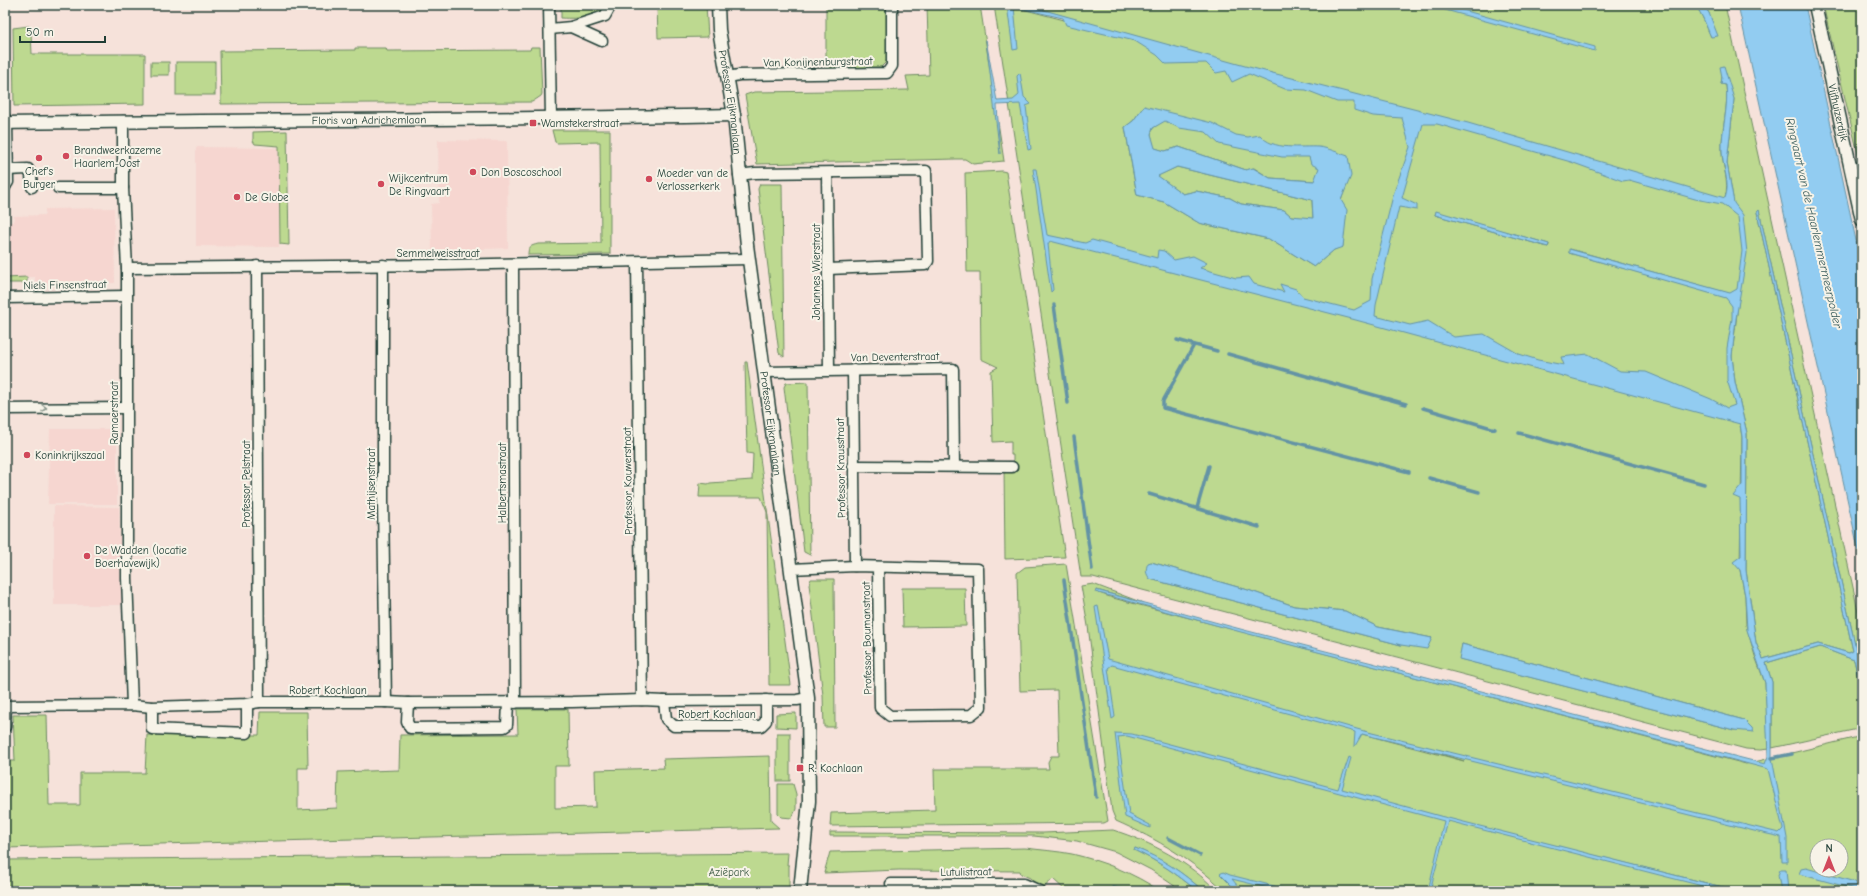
<svg xmlns="http://www.w3.org/2000/svg" width="1867" height="896" font-family="'Comic Neue',sans-serif">
	<style>
		.built { fill: #f6d6d0 }
		.green { fill: #bdd990; stroke: #6e8b62; fill-rule: evenodd }
		.water { fill: #92ccf1; stroke: #6493a5; fill-rule: evenodd }
		.lines { fill: none; stroke-linecap: round; stroke-linejoin: round }
		.stream { stroke: #6493a5; stroke-width: 3.5 }
		.minor-casing { stroke: #1f3d34; stroke-width: 13 }
		.tertiary-casing { stroke: #1f3d34; stroke-width: 15 }
		.minor { stroke: #f7f3e8; stroke-width: 10 }
		.tertiary { stroke: #f7f3e8; stroke-width: 12 }
		.oneway { stroke: #8b988e }
		.poi-dot { fill: #d1495b; stroke: #f7f3e8; stroke-width: 1.5 }
		.labels { text-anchor: middle; dominant-baseline: central; stroke-width: 4; stroke-linejoin: round; paint-order: stroke }
		.street-label { font-size: 11px; fill: #1f3d34; stroke: #f7f3e8 }
		.poi-label { font-size: 11px; fill: #1f3d34; stroke: #f7f3e8; text-anchor: start }
		.park-label { font-size: 11px; fill: #3f5c46; stroke: #f7f3e8 }
		.water-label { font-size: 12px; font-style: italic; fill: #365a5a; stroke: #f7f3e8 }
	</style>
	<rect width="100%" height="100%" fill="#f6e2da"/>
	<filter id="ink" filterUnits="userSpaceOnUse"><feTurbulence type="fractalNoise" baseFrequency=".025" numOctaves="2"/><feDisplacementMap in="SourceGraphic" scale="8" xChannelSelector="R" yChannelSelector="G"/><feConvolveMatrix kernelMatrix="1 2 1 2 8 2 1 2 1" color-interpolation-filters="sRGB"/></filter>
	<g filter="url(#ink)">
		<g class="built">
			<polygon points="438,140 507,141 508,248 432,251 431,204 439,203"/>
			<polygon points="196,147 279,148 279,247 196,246"/>
			<polygon points="114,208 115,283 35,283 35,277 5,277 5,222 14,222 14,216 45,215 45,209"/>
			<polygon points="50,429 117,429 117,504 48,504"/>
			<polygon points="54,506 119,507 122,605 54,605"/>
		</g>
		<g class="green">
			<path d="M561 5H609C596 18 579 19 561 18Z"/>
			<polygon points="657,5 706,5 708,37 658,38"/>
			<polygon points="826,5 888,5 887,57 886,62 881,67 826,68"/>
			<polygon points="927,5 980,5 1004,161 973,164 965,159 956,159 757,164 745,95 754,92 909,90 906,76 929,75"/>
			<path d="M994 5H1007L1068 21 1067 17 1026 5H1695C1703 15 1706 26 1711 37L1709 13 1703 5H1725L1854 592 1862 633V676L1759 210 1757 212 1853 651 1849 653 1818 644 1763 659 1756 643 1746 570 1747 433 1735 382 1732 356 1739 296 1570 249 1569 253 1737 300 1728 352 1742 437 1740 570 1745 596 1746 625 1755 656 1765 683 1769 749 1760 750 1746 749 1093 577H1081ZM1722 77 1734 99 1727 163 1733 198 1725 197C1730 182 1722 166 1722 151 1721 129 1729 108 1726 85L1721 84ZM1144 106 1164 120 1153 128 1151 134 1154 148 1165 151 1179 147 1246 170 1254 168 1270 178 1314 181 1345 188 1341 201 1343 246 1334 250 1314 267 1269 239 1199 223 1164 202 1137 195 1125 127 1133 121ZM1436 212 1549 244V245L1548 247 1435 215ZM1151 562 1248 590 1294 606 1345 611 1378 627 1432 638 1401 645 1150 579ZM1462 644 1744 720 1752 728 1734 730 1460 659Z"/>
			<polygon points="1823,5 1862,5 1862,171"/>
			<polygon points="29,26 30,34 31,33 32,54 145,54 145,104 14,106 13,28"/>
			<polygon points="531,47 540,47 542,94 541,96 532,102 221,104 220,51 355,50 355,48 386,48 387,51 530,50"/>
			<rect x="151" y="62" width="18" height="13"/>
			<rect x="176" y="62" width="39" height="33"/>
			<path d="M552 130H610V254L528 255C528 247 530 246 538 244L601 243 600 142 557 143 555 142Z"/>
			<polygon points="287,131 289,245 280,244 279,146 255,144 253,141 253,132"/>
			<polygon points="1177,167 1312,200 1313,219 1291,216 1284,210 1241,204 1230,198 1196,191 1183,194 1157,176"/>
			<polygon points="1002,171 1006,172 1065,557 1005,559 1004,466 1013,466 1013,455 1011,455 1011,441 993,442 991,371 998,367 981,359 980,272 967,272 965,173"/>
			<polygon points="760,184 782,184 784,357 779,353 758,189"/>
			<polygon points="27,277 27,283 5,283 5,278"/>
			<polygon points="745,362 747,362 791,685 769,685 767,512 761,497 699,497 700,483 708,484 710,483 752,480 753,454 747,453"/>
			<polygon points="808,382 810,555 804,552 784,387 786,383"/>
			<polygon points="1066,564 1108,821 1104,823 830,826 831,813 935,810 934,769 1049,769 1048,762 1051,756 1059,756 1057,690 1020,691 1017,573 1025,567"/>
			<polygon points="811,579 834,579 835,727 824,727 823,695 809,584"/>
			<path d="M1093 584 1143 603 1097 590 1096 592 1113 598 1746 764 1862 736V891H1739L1495 831 1725 891H1225C1191 859 1159 840 1116 821L1112 811 1088 626 1081 586ZM1364 731 1464 761 1362 734ZM1817 846H1841V870H1817Z"/>
			<polygon points="902,588 965,588 966,626 903,627"/>
			<polygon points="1820,647 1854,660 1862,694 1862,728 1772,748 1772,682 1766,663"/>
			<polygon points="517,709 568,709 569,766 555,766 555,808 596,807 595,770 664,768 663,759 770,756 771,821 779,828 5,848 5,761 15,761 13,715 47,715 49,805 80,805 80,773 145,773 147,735 259,735 260,712 307,712 308,768 298,768 298,810 337,808 338,772 399,770 400,735 518,734"/>
			<polygon points="796,713 796,728 776,727 776,714"/>
			<rect x="777" y="733" width="13" height="48"/>
			<polygon points="778,784 793,784 796,794 796,809 792,818 781,817 778,814"/>
			<path d="M1113 830C1151 842 1189 862 1217 891H1203C1184 873 1160 858 1135 848L1134 850C1159 862 1176 873 1197 891H1182L1151 870 1116 852 1077 841 1034 836H830V832L1043 833Z"/>
			<path d="M1025 848C1041 850 1057 851 1072 854 1102 861 1134 873 1160 891H1066L1053 879 1042 889 1030 878 1021 874 1020 871 899 870 824 873 830 852Z"/>
			<polygon points="788,853 787,865 789,865 789,891 5,891 5,860"/>
		</g>
		<g class="water">
			<path d="M1007 5H1026L1245 66 1468 123 1725 198C1731 183 1722 167 1722 151 1721 129 1729 108 1726 85L1721 84 1722 77 1720 67 1724 66 1734 99 1727 163 1734 203 1743 215 1747 253 1736 319 1732 356 1735 382 1747 433 1746 570 1756 643 1763 659 1818 644 1849 653 1853 651 1757 212 1759 210 1862 676V694L1854 660 1820 647 1766 663 1772 682V758L1787 838V862H1782L1781 837 1754 831 1362 734 1355 746H1354L1355 732 1112 665 1108 668 1115 717 1112 719 1095 607 1098 606 1108 659 1364 731 1779 833 1783 829 1768 769 1241 632 1095 592 1096 590 1244 630 1765 764 1768 756 1765 683 1747 630 1745 596 1740 570 1733 562 1741 556 1740 499 1733 496 1742 485V437L1740 424 1352 319 1050 241 1048 244 1053 290 1051 292 1033 169H1036L1047 235 1085 243 1092 240 1157 258 1158 250 1164 251 1174 260 1193 256 1207 263 1200 268 1236 278 1249 277 1254 284 1284 292 1280 284 1296 289 1303 297 1354 310 1371 301 1372 279 1394 192 1410 147 1402 118 1373 116 1354 110V102H1337L1306 90 1285 89 1249 74 1232 82 1226 71 1216 73 1206 63 1166 64 1157 55 1135 41 1066 25 1063 18 1014 7 1018 49 1013 50ZM1423 124H1437L1571 162 1623 181 1629 180 1695 199 1722 204 1738 217 1742 251 1737 289 1730 293 1569 249V253L1726 298 1732 306V319L1727 348V380L1735 405 1727 408 1711 399 1646 372 1620 371 1588 354 1561 357 1564 365 1538 360 1519 354 1484 334 1454 337 1428 321 1410 325 1375 316 1376 305 1399 207 1417 210V205L1402 198Z"/>
			<polygon points="1427,5 1445,5 1595,47 1595,51"/>
			<path d="M1695 5H1703L1709 13 1718 36 1711 37C1706 26 1703 15 1695 5Z"/>
			<polygon points="1738,5 1805,5 1862,268 1862,566"/>
			<polygon points="986,40 997,101 1013,100 1019,95 1017,76 1020,73 1024,97 1031,104 1026,106 1031,149 1028,150 1020,104 997,105 1000,154"/>
			<path d="M1144 106 1212 123 1236 135 1248 137 1260 135C1273 151 1300 146 1319 147 1328 148 1339 153 1348 156L1351 176 1341 200 1347 210 1343 247 1334 250 1314 267 1269 239 1199 223 1164 202 1137 195 1125 127 1133 121ZM1165 121 1179 128 1206 132 1219 144 1282 157H1309L1311 164 1319 168 1314 181 1270 178 1253 168 1246 170 1179 147 1165 151 1155 148 1151 134 1153 128ZM1177 167 1312 200 1313 218 1291 216 1284 210 1241 204 1230 198 1196 191 1183 194 1158 176Z"/>
			<polygon points="1436,211 1549,244 1548,247 1435,215"/>
			<path d="M1151 562 1248 590 1294 606 1345 611 1378 627 1432 638 1427 649 1401 645 1150 579C1146 574 1145 570 1148 563Z"/>
			<polygon points="1462,644 1744,720 1752,728 1754,732 1734,730 1459,659"/>
			<polygon points="1115,733 1132,734 1338,789 1349,757 1351,758 1342,789 1440,816 1738,891 1722,891 1448,821 1430,891 1428,891 1444,821 1127,736 1118,737 1129,814 1150,825 1150,828 1125,817"/>
			<path d="M1135 848C1160 857 1184 873 1203 891H1197C1176 873 1159 862 1134 850Z"/>
			<polygon points="1806,868 1862,884 1862,891 1799,874 1801,869"/>
			<polygon points="1780,870 1786,870 1788,891 1781,891 1778,875"/>
			<polygon points="1223,872 1230,875 1294,891 1280,891 1232,879 1242,891 1237,891 1220,874"/>
		</g>
		<g class="lines">
			<g class="stream">
				<polyline points="1054,305 1068,403"/>
				<polyline points="1177,340 1217,351"/>
				<polyline points="1194,345 1163,401 1163,408 1409,472"/>
				<polyline points="1228,354 1406,404"/>
				<polyline points="1423,408 1495,429"/>
				<polyline points="1519,433 1704,484"/>
				<polyline points="1074,437 1092,569"/>
				<polyline points="1429,478 1479,492"/>
				<polyline points="1149,494 1259,527"/>
				<polyline points="1197,508 1209,466"/>
				<polyline points="1064,580 1096,797"/>
				<polyline points="1772,758 1792,754"/>
				<polyline points="1168,838 1200,855"/>
				<polyline points="1111,891 1113,888 1128,891"/>
			</g>
			<g class="minor-casing">
				<g id="minor">
					<polyline points="549,5 551,118"/>
					<polyline points="571,27 602,41"/>
					<polyline points="550,29 571,27 605,16 611,5"/>
					<polyline points="728,77 739,75 887,73 892,66 892,5"/>
					<polyline points="5,118 7,123 8,182 5,187"/>
					<polyline points="123,121 123,188 127,268 127,578 132,705"/>
					<polyline points="7,170 28,169 31,175 32,187"/>
					<polyline points="827,173 829,370"/>
					<polyline points="739,175 755,173 926,171 928,261 925,265 828,269"/>
					<polyline points="58,188 123,188"/>
					<polyline points="637,262 642,700"/>
					<polyline points="513,264 515,703"/>
					<polyline points="383,265 383,501 386,702"/>
					<polyline points="257,266 259,702"/>
					<polyline points="127,268 445,265 749,259"/>
					<polyline points="5,298 126,296"/>
					<polyline points="853,370 855,566"/>
					<polyline points="764,372 953,369 954,466"/>
					<polyline points="5,409 126,408"/>
					<polyline points="853,466 1012,467"/>
					<polyline points="791,569 855,566 978,569 981,707 971,715 890,716 880,708 878,568"/>
					<polyline points="664,701 666,719 674,726 761,726 766,721 766,700"/>
					<polyline points="408,703 407,722 410,728 504,727 507,725 508,702"/>
					<polyline points="5,706 132,705 152,707 247,704 259,702 386,702 408,703 572,702 642,700 664,701 797,700 808,698"/>
					<polyline points="152,707 152,729 247,733 247,704"/>
					<polyline points="5,727 6,706"/>
					<polyline points="891,884 1024,884 1040,891"/>
				</g>
			</g>
			<g class="tertiary-casing">
				<g id="tertiary">
					<path id="s1" d="M718 5 719 30 734 115 747 245 808 698 809 801 800 891"/>
					<path id="s2" d="M1815 5 1862 220"/>
					<path id="s3" d="M5 123C248 120 491 120 734 115"/>
				</g>
			</g>
			<use href="#minor" class="minor"/>
			<use href="#tertiary" class="tertiary"/>
		</g>
		<defs><path id="oneway-chevron" d="M-2-3.5L2.5 0L-2 3.5" fill="none" stroke-width="1.6" stroke-linecap="round" stroke-linejoin="round"/></defs>
		<use class="oneway" href="#oneway-chevron" transform="translate(44 408)"/>
	</g>
	<g class="poi-dot">
		<rect x="529" y="119" width="8" height="8" rx="2"/>
		<circle cx="66" cy="156" r="4"/>
		<circle cx="39" cy="158" r="4"/>
		<circle cx="473" cy="172" r="4"/>
		<circle cx="649" cy="179" r="4"/>
		<circle cx="381" cy="184" r="4"/>
		<circle cx="237" cy="197" r="4"/>
		<circle cx="27" cy="455" r="4"/>
		<circle cx="87" cy="556" r="4"/>
		<rect x="796" y="764" width="8" height="8" rx="2"/>
	</g>
	<g class="labels">
		<g class="street-label">
			<text transform="translate(818 62) rotate(-1)">Van Konijnenburgstraat</text>
			<text stroke="none"><textPath href="#s1" startOffset="98">Professor Eijkmanlaan</textPath></text>
			<text stroke="none"><textPath href="#s2" startOffset="110">Vijfhuizerdijk</textPath></text>
			<text stroke="none"><textPath href="#s3" startOffset="364">Floris van Adrichemlaan</textPath></text>
			<text x="438" y="253">Semmelweisstraat</text>
			<text transform="translate(816 272) rotate(-90)">Johannes Wierstraat</text>
			<text transform="translate(65 285) rotate(-1)">Niels Finsenstraat</text>
			<text transform="translate(895 357) rotate(-1)">Van Deventerstraat</text>
			<text transform="translate(114 413) rotate(-90)">Ramaerstraat</text>
			<text stroke="none"><textPath href="#s1" startOffset="422">Professor Eijkmanlaan</textPath></text>
			<text transform="translate(841 468) rotate(-91)">Professor Krausstraat</text>
			<text transform="translate(628 481) rotate(-91)">Professor Kouwerstraat</text>
			<text transform="translate(502 483) rotate(-90)">Halbertsmastraat</text>
			<text transform="translate(246 484) rotate(-90)">Professor Pelstraat</text>
			<text transform="translate(371 484) rotate(-90)">Mathijsenstraat</text>
			<text transform="translate(867 638) rotate(-91)">Professor Boumanstraat</text>
			<text x="328" y="690">Robert Kochlaan</text>
			<text x="717" y="714">Robert Kochlaan</text>
			<text transform="translate(966 872) rotate(-1)">Lutulistraat</text>
		</g>
		<g class="poi-label">
			<text x="541" y="123">Wamstekerstraat</text>
			<text x="74" y="150">Brandweerkazerne<tspan x="74" dy="13">Haarlem-Oost</tspan></text>
			<text x="39" y="171" text-anchor="middle">Chef's<tspan x="39" dy="13">Burger</tspan></text>
			<text x="481" y="172">Don Boscoschool</text>
			<text x="657" y="173">Moeder van de<tspan x="657" dy="13">Verlosserkerk</tspan></text>
			<text x="389" y="178">Wijkcentrum<tspan x="389" dy="13">De Ringvaart</tspan></text>
			<text x="245" y="197">De Globe</text>
			<text x="35" y="455">Koninkrijkszaal</text>
			<text x="95" y="550">De Wadden (locatie<tspan x="95" dy="13">Boerhavewijk)</tspan></text>
			<text x="808" y="768">R. Kochlaan</text>
		</g>
		<g class="park-label">
			<text x="729" y="872">Aziëpark</text>
		</g>
		<g class="water-label">
			<text transform="translate(1814 223) rotate(77)">Ringvaart van de Haarlemmermeerpolder</text>
		</g>
	</g>
	<rect width="1867" height="896" fill="none" stroke="#f7f3e8" stroke-width="20"/>
	<rect x="10" y="10" width="1847" height="876" fill="none" stroke="#1f3d34" stroke-width="1.5" filter="url(#ink)"/>
	<g transform="translate(1829 858)"><circle r="19" fill="#f7f3e8" stroke="#a1aaa0"/>
	<path d="M0-3L7 15L0 10L-7 15Z" fill="#d1495b"/>
	<text y="-6" font-size="11" font-weight="bold" text-anchor="middle" fill="#1f3d34">N</text>
	</g>
	<path d="M20 36v6h85v-6" fill="none" stroke="#1f3d34" stroke-width="2"/>
	<text x="26" y="36" font-size="12" fill="#1f3d34" stroke="#f7f3e8" stroke-width="3" paint-order="stroke">50 m</text>
</svg>
